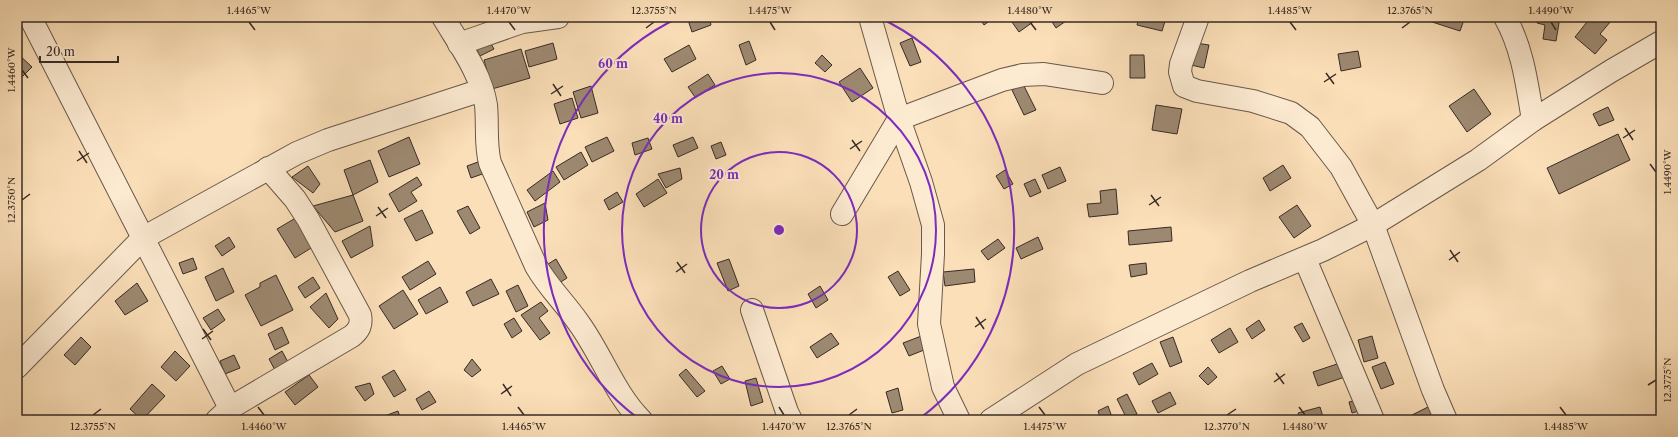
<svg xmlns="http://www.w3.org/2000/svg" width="1678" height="437" font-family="'Libre Caslon Text',serif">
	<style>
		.building { fill: #9d8971; stroke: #382b25 }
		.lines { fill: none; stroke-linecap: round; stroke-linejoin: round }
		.minor-casing { stroke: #69584a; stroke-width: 24 }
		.minor { stroke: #fcead1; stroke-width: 22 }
		.ticks { fill: none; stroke: #382b25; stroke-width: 1.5 }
		.ring { fill: none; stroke: #7b2cbf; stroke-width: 2 }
		.centre { fill: #7b2cbf; stroke: #fcead1; stroke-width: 2 }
		.ring-label { font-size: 12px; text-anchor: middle; font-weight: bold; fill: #7b2cbf; stroke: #fcead1; stroke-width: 4; stroke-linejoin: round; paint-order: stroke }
		.neatline { fill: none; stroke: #382b25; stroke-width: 1.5 }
		.ticks-label { font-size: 10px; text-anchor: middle; fill: #382b25 }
	</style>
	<rect width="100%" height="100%" fill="#fbdfb8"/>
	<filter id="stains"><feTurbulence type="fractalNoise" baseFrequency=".005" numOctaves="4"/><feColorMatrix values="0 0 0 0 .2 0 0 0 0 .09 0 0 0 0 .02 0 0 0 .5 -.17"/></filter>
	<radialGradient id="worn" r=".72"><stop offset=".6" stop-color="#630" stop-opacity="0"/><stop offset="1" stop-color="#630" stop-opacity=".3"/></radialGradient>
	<g class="building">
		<polygon points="687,17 709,17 711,25 692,32"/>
		<polygon points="979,17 995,17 984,25"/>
		<polygon points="1019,17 1040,17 1019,32 1012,22"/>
		<polygon points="1049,17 1064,17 1066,21 1056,28"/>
		<polygon points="1139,17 1166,18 1162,31 1137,25"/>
		<polygon points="1427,17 1465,17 1460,31 1426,20"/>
		<polygon points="1538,17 1560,17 1556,41 1543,39 1545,25 1537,23"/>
		<polygon points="1591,17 1606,17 1611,21 1600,34 1607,40 1595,54 1575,37"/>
		<polygon points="487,37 494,49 480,56 474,44"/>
		<polygon points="912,38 921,62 910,66 900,43"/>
		<polygon points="749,41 756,60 746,65 739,45"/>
		<polygon points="553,43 557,59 529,67 525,51"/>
		<polygon points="1196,43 1209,45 1204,68 1191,65"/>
		<polygon points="689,45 696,59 672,72 664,59"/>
		<polygon points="521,49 530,78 492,89 484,60"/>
		<polygon points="1358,51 1361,67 1341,71 1338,54"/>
		<polygon points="17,53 32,67 22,77 17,72"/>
		<polygon points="822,55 832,65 825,72 815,63"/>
		<polygon points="1130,55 1144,55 1145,78 1130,78"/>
		<polygon points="860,68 873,88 852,102 839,82"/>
		<polygon points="708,74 715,85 695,97 688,87"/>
		<polygon points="1023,84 1036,110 1024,115 1012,90"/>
		<polygon points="591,86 598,113 581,118 573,92"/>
		<polygon points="1474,89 1491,114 1467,132 1449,106"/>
		<polygon points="572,98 578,118 560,124 554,104"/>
		<polygon points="1156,105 1182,109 1177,134 1152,130"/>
		<polygon points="1608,107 1614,120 1599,126 1593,114"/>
		<polygon points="1618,134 1630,160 1559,194 1547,168"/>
		<polygon points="409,137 420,164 389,177 378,151"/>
		<polygon points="607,137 614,151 592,162 585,147"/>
		<polygon points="693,137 698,148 678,157 673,145"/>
		<polygon points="648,138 652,149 635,155 632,143"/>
		<polygon points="721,142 726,155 716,159 711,146"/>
		<polygon points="581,152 588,165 564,180 556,167"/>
		<polygon points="489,158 488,172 471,178 467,166"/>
		<polygon points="370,160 378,182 353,195 344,170"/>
		<polygon points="1283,165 1291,178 1270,191 1263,178"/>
		<polygon points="308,166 320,184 313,193 292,177"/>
		<polygon points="1060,167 1066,181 1048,189 1042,175"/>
		<polygon points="680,168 682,179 666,188 658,174"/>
		<polygon points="1005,170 1013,184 1004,189 996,176"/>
		<polygon points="553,171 560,182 535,201 527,190"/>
		<polygon points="417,177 422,185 411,192 417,201 399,212 389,194"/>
		<polygon points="658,179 667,193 644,207 636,194"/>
		<polygon points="1035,179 1041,192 1030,197 1024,184"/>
		<polygon points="1116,189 1118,214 1089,217 1087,204 1101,203 1100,191"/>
		<polygon points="617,192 623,202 609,210 604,200"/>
		<polygon points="353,195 363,221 335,232 313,206"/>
		<polygon points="545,203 548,220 534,227 527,212"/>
		<polygon points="1297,205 1311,226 1294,238 1279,217"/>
		<polygon points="468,206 480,228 470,234 457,211"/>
		<polygon points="422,210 433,233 416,241 404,219"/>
		<polygon points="299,216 316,245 295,258 277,229"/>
		<polygon points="370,226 373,246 351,258 342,241"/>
		<polygon points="1171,227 1172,241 1129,245 1128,231"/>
		<polygon points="229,237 235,247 222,256 215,246"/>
		<polygon points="1038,237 1043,249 1021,259 1016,248"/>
		<polygon points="998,239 1005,248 988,260 981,251"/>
		<polygon points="193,258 197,269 183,274 179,263"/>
		<polygon points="556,259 567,278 556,285 545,266"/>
		<polygon points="729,259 739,286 728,291 717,263"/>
		<polygon points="428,261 436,274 410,290 402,277"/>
		<polygon points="1146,263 1147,274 1131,277 1129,265"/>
		<polygon points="223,268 234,292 216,301 205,277"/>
		<polygon points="974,269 975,282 945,286 943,272"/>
		<polygon points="898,271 910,290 900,296 888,277"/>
		<polygon points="276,275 293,310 261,326 245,295 260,287 260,283"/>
		<polygon points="313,277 320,288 305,298 298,287"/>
		<polygon points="491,279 499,294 473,306 466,292"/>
		<polygon points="137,283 148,301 125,315 115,301"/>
		<polygon points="518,285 528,306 516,312 506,291"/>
		<polygon points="820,286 828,300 816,308 808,294"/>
		<polygon points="440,287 448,302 426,314 418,300"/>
		<polygon points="403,290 418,314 394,329 379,306"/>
		<polygon points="326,293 338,319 329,328 310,307"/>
		<polygon points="541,302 548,311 539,318 550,333 540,340 521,315"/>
		<polygon points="218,309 225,320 211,330 203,318"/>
		<polygon points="514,318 522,331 512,338 504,324"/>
		<polygon points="1259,320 1265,330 1252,339 1246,329"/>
		<polygon points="1302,323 1310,338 1303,342 1294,327"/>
		<polygon points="282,327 289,343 275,350 268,334"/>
		<polygon points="1230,328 1238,342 1219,353 1211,340"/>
		<polygon points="831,333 839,344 817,358 810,347"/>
		<polygon points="924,335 929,348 909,356 903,343"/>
		<polygon points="1372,336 1378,358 1364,362 1358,340"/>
		<polygon points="81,337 91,347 75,365 64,355"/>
		<polygon points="1173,337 1182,362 1170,367 1160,342"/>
		<polygon points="175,351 190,366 176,381 161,367"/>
		<polygon points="282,351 289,364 276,372 269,359"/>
		<polygon points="234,355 240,368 225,374 220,361"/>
		<polygon points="472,359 481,370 472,377 464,370"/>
		<polygon points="1385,362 1394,384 1381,389 1372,367"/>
		<polygon points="1152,363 1158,374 1139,385 1133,373"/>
		<polygon points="1340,363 1345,377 1318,386 1313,372"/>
		<polygon points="722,366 730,379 721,384 713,371"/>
		<polygon points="1208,367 1217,377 1208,385 1199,376"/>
		<polygon points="686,369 705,391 697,397 679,375"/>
		<polygon points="394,370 406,390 394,397 382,377"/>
		<polygon points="309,375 318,387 295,405 285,392"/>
		<polygon points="756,378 763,402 751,406 745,381"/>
		<polygon points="370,383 374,394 365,401 355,387"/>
		<polygon points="152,384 165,396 142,420 130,409"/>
		<polygon points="898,388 903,410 892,413 886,392"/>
		<polygon points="429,391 436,402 422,410 416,399"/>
		<polygon points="1170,392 1176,404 1158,413 1152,401"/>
		<polygon points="1127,394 1137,414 1127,419 1117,399"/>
		<polygon points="1361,399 1363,410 1352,413 1349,402"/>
		<polygon points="1434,404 1439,414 1426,420 1414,420 1412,415"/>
		<polygon points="1108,406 1113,420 1101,420 1098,411"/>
		<polygon points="1320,407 1324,420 1300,420 1298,413"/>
		<polygon points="398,411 401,420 374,420"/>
		<polygon points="1069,416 1069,420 1048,420"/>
	</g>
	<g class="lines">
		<g class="minor-casing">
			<g id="minor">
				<polyline points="30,17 230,408"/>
				<path d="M443 17C459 44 481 73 486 105 488 125 485 144 490 163L536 266C548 287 564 302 578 322 601 353 614 393 641 420"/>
				<polyline points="870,17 899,119 921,182 933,225 933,254 929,324 943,387 959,420"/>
				<polyline points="1198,17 1181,64 1180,72 1184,86 1197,91 1253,101 1291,113 1310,127 1341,167 1373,225 1433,390 1446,420"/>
				<path d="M1505 17C1523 49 1527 85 1533 120"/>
				<polyline points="459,44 522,22 558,17"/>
				<polyline points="842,214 899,119 1002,80 1023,75 1044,74 1102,83"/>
				<polyline points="1305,259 1373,420"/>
				<polyline points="752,310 787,412 791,420"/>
				<polyline points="17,367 143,238 297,153 328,140 482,90"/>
				<path d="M217 420 230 408 352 336C359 330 362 325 360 315L308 219 295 199 268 168"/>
				<polyline points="991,420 1077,364 1250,281 1323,250 1373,225 1478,160 1533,120 1611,71 1661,42"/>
			</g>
		</g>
		<use href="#minor" class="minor"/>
	</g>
	<path class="ticks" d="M249 22 255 30M509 22 515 30M770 22 775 30M1030 22 1036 30M1290 22 1296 30M1551 22 1556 30M646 28 654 22M1402 28 1410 22M22 70 28 78M1326 73 1334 84M1324 82 1336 74M553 84 561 96M551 94 563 86M1625 128 1633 140M1623 138 1635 130M852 140 860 151M850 149 862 141M79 151 87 163M77 161 89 153M1650 164 1656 172M1151 195 1159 206M22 200 30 194M1149 205 1161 197M378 207 386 218M376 216 388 208M1450 250 1458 262M1449 260 1460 252M677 262 685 273M676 272 687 264M976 317 984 329M975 327 986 319M203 329 211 340M202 339 213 331M1276 373 1284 384M1274 382 1285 374M503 384 511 396M1648 385 1656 380M501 394 512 386M258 407 264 415M518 407 524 415M779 407 784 415M1039 407 1045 415M1299 407 1305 415M1560 407 1566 415M93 415 101 409M849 415 857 409M1227 415 1236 409"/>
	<g class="ring">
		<circle cx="779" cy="230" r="78"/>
		<circle cx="779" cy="230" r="157"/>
		<path d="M639 419A235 235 0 0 1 680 17M878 17A235 235 0 0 1 919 419"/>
	</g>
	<circle cx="779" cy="230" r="6" class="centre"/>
	<g class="ring-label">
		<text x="613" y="68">60 m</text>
		<text x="668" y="123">40 m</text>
		<text x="724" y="179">20 m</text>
	</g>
	<rect width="1678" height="437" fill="none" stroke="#fbdfb8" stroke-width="44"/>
	<path d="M40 56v6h78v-6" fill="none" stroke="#382b25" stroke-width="2"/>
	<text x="46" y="56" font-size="12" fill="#382b25" stroke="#fcead1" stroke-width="3" paint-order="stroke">20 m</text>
	<rect x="22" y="22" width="1634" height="393" class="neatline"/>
	<g class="ticks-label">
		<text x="249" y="14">1.4465°W</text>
		<text x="509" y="14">1.4470°W</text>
		<text x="654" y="14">12.3755°N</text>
		<text x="770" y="14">1.4475°W</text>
		<text x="1030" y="14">1.4480°W</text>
		<text x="1290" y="14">1.4485°W</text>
		<text x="1410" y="14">12.3765°N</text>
		<text x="1551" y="14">1.4490°W</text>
		<text transform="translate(11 70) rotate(-90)" y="4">1.4460°W</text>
		<text transform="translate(1667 172) rotate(-90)" y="4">1.4490°W</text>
		<text transform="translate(11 200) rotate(-90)" y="4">12.3750°N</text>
		<text transform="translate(1667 380) rotate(-90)" y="4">12.3775°N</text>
		<text x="93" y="430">12.3755°N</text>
		<text x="264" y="430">1.4460°W</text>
		<text x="524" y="430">1.4465°W</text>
		<text x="784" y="430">1.4470°W</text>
		<text x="849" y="430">12.3765°N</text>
		<text x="1045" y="430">1.4475°W</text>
		<text x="1227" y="430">12.3770°N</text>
		<text x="1305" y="430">1.4480°W</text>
		<text x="1566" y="430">1.4485°W</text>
	</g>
	<rect width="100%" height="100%" filter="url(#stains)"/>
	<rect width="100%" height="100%" fill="url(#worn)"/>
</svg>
